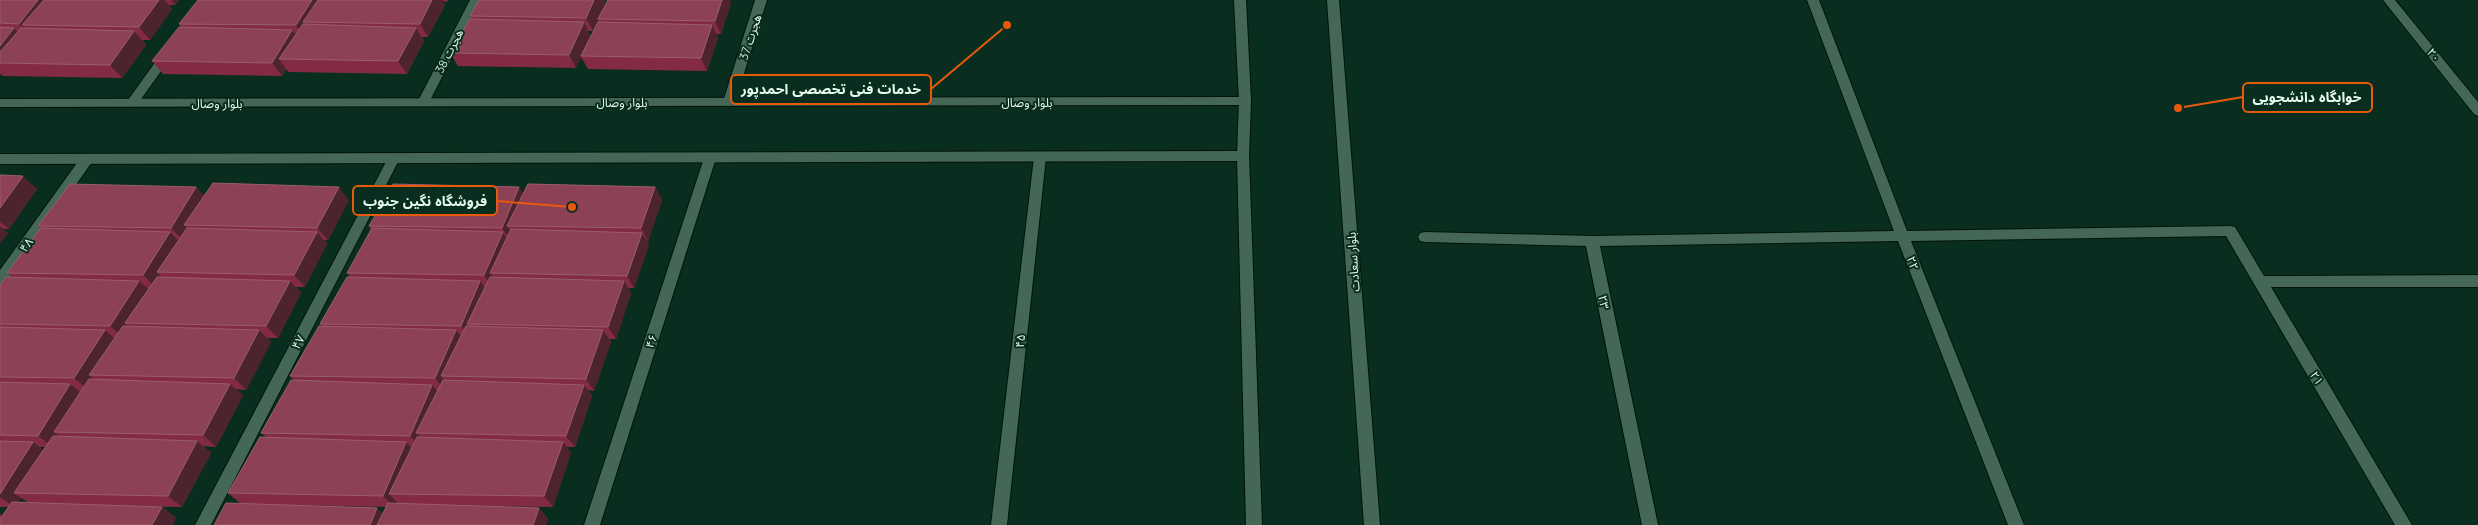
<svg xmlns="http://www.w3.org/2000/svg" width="2478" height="525" font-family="Quicksand,'Noto Sans Arabic',sans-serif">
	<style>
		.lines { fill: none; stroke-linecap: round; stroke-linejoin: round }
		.minor-casing { stroke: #00140a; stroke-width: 2 }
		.tertiary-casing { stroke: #00140a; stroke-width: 2 }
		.secondary-casing { stroke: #00140a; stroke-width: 2 }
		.minor { fill: #446756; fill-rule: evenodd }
		.tertiary { fill: #446756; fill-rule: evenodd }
		.secondary { fill: #446756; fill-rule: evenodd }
		.wall { fill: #822b43; fill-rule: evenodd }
		.shaded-wall { fill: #4d232d }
		.building { fill: #8c4155; stroke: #9a5e6e }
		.labels { text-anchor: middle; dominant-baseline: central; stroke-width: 4; stroke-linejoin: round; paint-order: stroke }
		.street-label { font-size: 12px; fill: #e6faef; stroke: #092e1f }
		.leader { fill: none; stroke: #e8590c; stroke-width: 2 }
		.callout-dot { fill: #e8590c; stroke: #092e1f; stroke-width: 2 }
		.callout { fill: #092e1f; stroke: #e8590c; stroke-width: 2 }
		.callout-label { font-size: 14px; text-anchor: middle; font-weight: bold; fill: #e6faef }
	</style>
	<rect width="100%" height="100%" fill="#092e1f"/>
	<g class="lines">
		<g class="minor-casing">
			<g id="minor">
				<polygon points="470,0 482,0 427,106 419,106 417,103"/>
				<polygon points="755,0 767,0 735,102 729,106 723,102"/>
				<polygon points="1807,0 1819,0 1907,231 2230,226 2235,227 2264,276 2478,275 2478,287 2271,287 2412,525 2395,525 2226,236 1911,241 2024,525 2008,525 1898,241 1600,246 1658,525 1642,525 1586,246 1425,242 1420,241 1418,237 1420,233 1425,232 1592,236 1894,231"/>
				<polygon points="2383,0 2395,0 2478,102 2478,116 2474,114"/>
				<polygon points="168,49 172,50 174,53 172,56 136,106 128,106 126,103 128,100 164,50"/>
				<polygon points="1040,152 1046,157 1007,525 991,525 1034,157"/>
				<polygon points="394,153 400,158 211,525 195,525 388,158"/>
				<polygon points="710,153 716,158 600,525 584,525 704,158"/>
				<polygon points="87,154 92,156 93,159 92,162 5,285 0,287 0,270 82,156"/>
			</g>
		</g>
		<g class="tertiary-casing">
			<g id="tertiary">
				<polygon points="1245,97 1251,101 1245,105 0,107 0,99"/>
				<polygon points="1243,151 1249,156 1243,161 0,164 0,154"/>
			</g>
		</g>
		<g class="secondary-casing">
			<g id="secondary">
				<polygon points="1234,0 1246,0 1251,101 1249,156 1262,525 1246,525 1237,156 1239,101"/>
				<polygon points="1327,0 1339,0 1380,525 1364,525"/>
			</g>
		</g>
		<use href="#minor" class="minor"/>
		<use href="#tertiary" class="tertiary"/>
		<use href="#secondary" class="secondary"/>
	</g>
	<g class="wall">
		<polygon points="0,0 179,0 175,5 169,5 172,9 150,40 142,40 146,45 122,78 3,76 0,74"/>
		<polygon points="198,0 448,0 447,2 442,1 445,5 428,37 422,37 424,41 407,74 289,72 286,69 282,76 163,74 152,61 181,27 179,24"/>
		<path d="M606 0 600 15 731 3 721 34H716L718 38 707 71 588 69 581 57 576 68 458 66 450 53 471 19 470 16ZM598 20 599 22 585 48 590 35 588 31H593Z"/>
		<polygon points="0,175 37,189 9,229 3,229 8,233 0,243"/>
		<path d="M393 184 519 187 523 194 528 184 655 187 662 200 648 241H646L649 245 634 288H628L631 293 616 339H609L611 342 594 391 588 390 592 396 575 447H566L571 453 553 507 478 506 539 508 548 519 546 525H214L226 503 241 504 228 493 260 437H266L261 433 291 380H294L290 376 319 326H322L320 324 347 277H350L347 273 371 230 369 226ZM292 505 386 507 383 514 377 508Z"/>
		<path d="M196 187 204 196 349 200 328 240H324L327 244 305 287H296L301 293 278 338H267L271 342 246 390 236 389 243 395 216 447 203 446 211 453 182 507 123 506 162 507 176 518 0 525V514L2 516 8 507H0V285L12 277 7 273 41 229 38 226ZM39 447H46L44 450ZM21 498 29 503 18 502Z"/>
	</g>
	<g class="shaded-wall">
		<polygon points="38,0 52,0 22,25 32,36 32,37 19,24"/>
		<polygon points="159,0 165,0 172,9 150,40 139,27"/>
		<polygon points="171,0 179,0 175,5"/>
		<polygon points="312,0 320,0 303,22 310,32 306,39 296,25"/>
		<polygon points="432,0 442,0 445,5 428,37 420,24"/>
		<polygon points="594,0 606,0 593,31 586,18"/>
		<polygon points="722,0 730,0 731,3 721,34 715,21"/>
		<polygon points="584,22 590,35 576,68 569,55"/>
		<polygon points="712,25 718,38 707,71 701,58"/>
		<polygon points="14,28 27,41 0,63 0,46"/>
		<polygon points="416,28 424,41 407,74 398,61"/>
		<polygon points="292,30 302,43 279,59 286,69 282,76 272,63"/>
		<polygon points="134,31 146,45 122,78 110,65"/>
		<polygon points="23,176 37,189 9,229 0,222 0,208"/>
		<polygon points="196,187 208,200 184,225 189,231 183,240 171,228"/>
		<polygon points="339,187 349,200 328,240 317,228"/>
		<polygon points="519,187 528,200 507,226 513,235 511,241 502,228"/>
		<polygon points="655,187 662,200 648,241 641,228"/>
		<polygon points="0,226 8,233 0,243"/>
		<polygon points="170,232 183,245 157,272 162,278 156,288 143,275"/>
		<polygon points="317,232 327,244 305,287 294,275"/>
		<polygon points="503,232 511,245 490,273 496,281 493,288 484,275"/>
		<polygon points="642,233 649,245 634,288 627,276"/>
		<polygon points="139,281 153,293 125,323 130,329 124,338 110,326"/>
		<polygon points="290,281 301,293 278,338 266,326"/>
		<polygon points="480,281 489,293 467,324 473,332 471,338 461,326"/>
		<polygon points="624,281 631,293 616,339 608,327"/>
		<polygon points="105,330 118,342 89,375 95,380 89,390 74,378"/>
		<polygon points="259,330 271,342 246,390 234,378"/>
		<polygon points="456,330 466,342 441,376 448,384 445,390 435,378"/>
		<polygon points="603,330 611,342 594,391 586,379"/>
		<polygon points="70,384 85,396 54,432 60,437 53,447 38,436"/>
		<polygon points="230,384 243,395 216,447 203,435"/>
		<polygon points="432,385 442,396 416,433 424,440 421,447 410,436"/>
		<polygon points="584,385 592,396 575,447 566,436"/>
		<polygon points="197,441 211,453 182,507 168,496"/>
		<polygon points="33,442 48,453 14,493 21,498 15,507 0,497 0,494"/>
		<polygon points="406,442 417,453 389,494 397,502 394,507 383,496"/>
		<polygon points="563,442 571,453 553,507 544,496"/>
		<polygon points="162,507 176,518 173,525 152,525"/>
		<polygon points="377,508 389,519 386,525 370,525"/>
		<polygon points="539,508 548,519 546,525 533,525"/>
	</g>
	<g class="building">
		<polygon points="0,0 38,0 19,24 0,23"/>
		<polygon points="44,0 159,0 139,27 22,25"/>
		<polygon points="198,0 312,0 296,25 179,24"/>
		<polygon points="318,0 432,0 420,24 303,22"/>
		<polygon points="479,0 594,0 586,18 470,16"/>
		<polygon points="608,0 722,0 715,21 598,19"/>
		<polygon points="470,19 584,22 569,55 450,53"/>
		<polygon points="598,22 712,25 701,58 581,56"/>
		<polygon points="303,24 416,28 398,61 279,59"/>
		<polygon points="0,27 14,28 0,46"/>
		<polygon points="179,27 292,30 272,63 152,61"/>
		<polygon points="21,28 134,31 110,65 0,63 0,52"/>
		<polygon points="0,175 23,176 0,208"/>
		<polygon points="213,183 339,187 317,228 184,225"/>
		<polygon points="70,184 196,187 171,228 38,226"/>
		<polygon points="393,184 519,187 502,228 369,226"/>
		<polygon points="528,184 655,187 641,228 507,226"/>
		<polygon points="41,228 170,232 143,275 7,273"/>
		<polygon points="187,228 317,232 294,275 157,272"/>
		<polygon points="372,228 503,232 484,275 347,273"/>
		<polygon points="511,229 642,233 627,276 490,273"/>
		<polygon points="6,277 139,281 110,326 0,324 0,285"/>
		<polygon points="157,277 290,281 266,326 125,323"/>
		<polygon points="347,277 480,281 461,326 320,324"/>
		<polygon points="490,277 624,281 608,327 467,324"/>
		<polygon points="123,326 259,330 234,378 89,375"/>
		<polygon points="319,326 456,330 435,378 290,376"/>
		<polygon points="466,326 603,330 586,379 441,376"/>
		<polygon points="0,327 105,330 74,378 0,377"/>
		<polygon points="89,379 230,384 203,435 54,432"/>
		<polygon points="291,380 432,385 410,436 261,433"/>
		<polygon points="443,380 584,385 566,436 416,433"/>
		<polygon points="0,382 70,384 38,436 0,435"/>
		<polygon points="53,436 197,441 168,496 14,493"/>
		<polygon points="260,437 406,442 383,496 228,493"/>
		<polygon points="417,437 563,442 544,496 389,494"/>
		<polygon points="0,441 33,442 0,494"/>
		<polygon points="12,502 162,507 152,525 0,525 0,519"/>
		<polygon points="226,503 377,508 370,525 214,525"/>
		<polygon points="388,503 539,508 533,525 377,525"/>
	</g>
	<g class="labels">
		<g class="street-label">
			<text transform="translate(750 37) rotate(-72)">هجرت 37</text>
			<text transform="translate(449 51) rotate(-63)">هجرت 38</text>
			<text transform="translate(2434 55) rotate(51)">۲۰</text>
			<text x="622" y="102">بلوار وصال</text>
			<text x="1027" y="102">بلوار وصال</text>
			<text x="217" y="103">بلوار وصال</text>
			<text transform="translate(26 245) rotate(-55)">۴۸</text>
			<text transform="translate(1353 262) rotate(-94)">بلوار سعادت</text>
			<text transform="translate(1913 263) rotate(70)">۲۲</text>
			<text transform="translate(1604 302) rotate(78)">۲۳</text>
			<text transform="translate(651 341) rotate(-72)">۴۶</text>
			<text transform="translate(1020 341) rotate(-84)">۴۵</text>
			<text transform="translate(298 342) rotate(-62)">۴۷</text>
			<text transform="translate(2317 378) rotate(59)">۲۱</text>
		</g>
	</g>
	<path class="leader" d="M1007 25L931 89M2178 108L2243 97M572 207L497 201"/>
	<g class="callout-dot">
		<circle cx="1007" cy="25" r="5"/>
		<circle cx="2178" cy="108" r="5"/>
		<circle cx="572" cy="207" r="5"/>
	</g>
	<g class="callout">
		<rect x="731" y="75" width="200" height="29" rx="5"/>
		<rect x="2243" y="83" width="129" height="29" rx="5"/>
		<rect x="353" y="186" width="144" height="29" rx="5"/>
	</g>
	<g class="callout-label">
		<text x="831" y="94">خدمات فنی تخصصی احمدپور</text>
		<text x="2307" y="102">خوابگاه دانشجویی</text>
		<text x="425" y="206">فروشگاه نگین جنوب</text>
	</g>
</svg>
